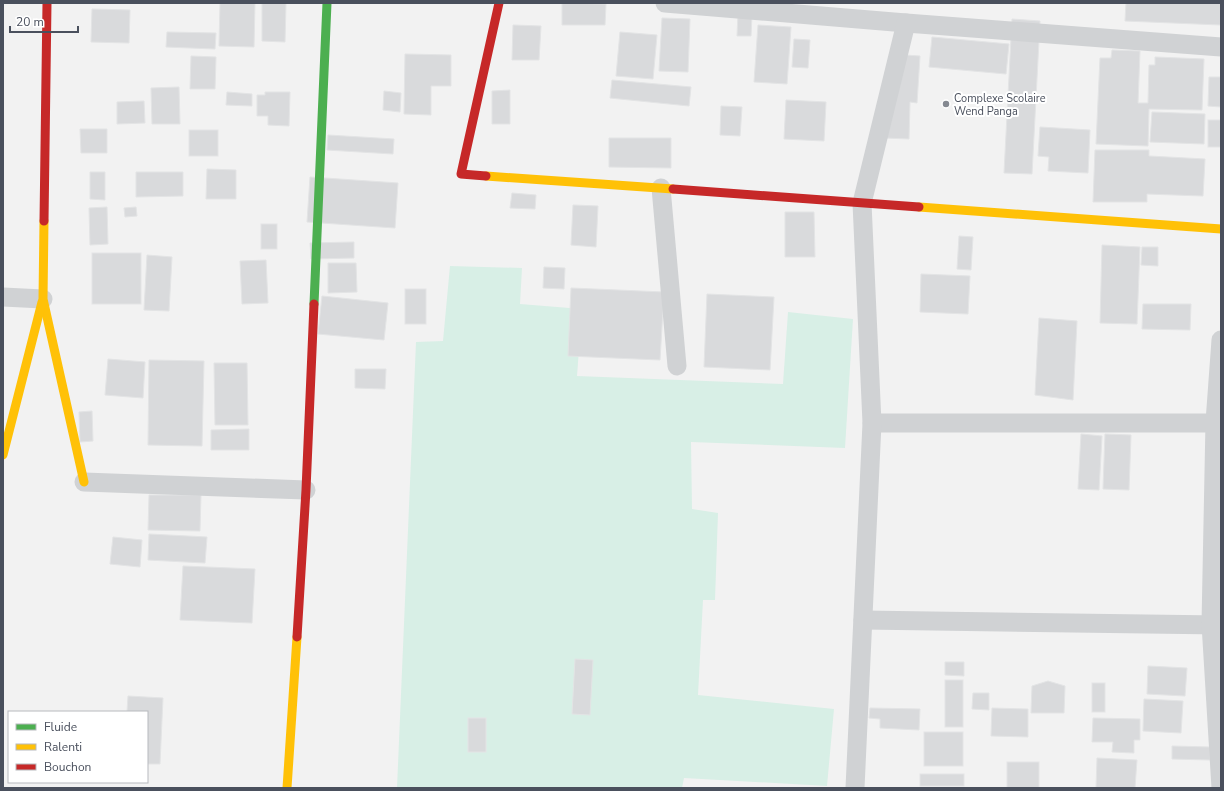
<svg xmlns="http://www.w3.org/2000/svg" width="1224" height="791" font-family="'Nunito Sans',sans-serif">
	<style>
		.green { fill: #d8efe6 }
		.building { fill: #d9dadc; stroke: #e3e4e5 }
		.lines { fill: none; stroke-linecap: round; stroke-linejoin: round }
		.street { stroke: #d0d2d4; stroke-width: 19 }
		.fast { stroke: #4caf50; stroke-width: 9 }
		.slow { stroke: #ffc107; stroke-width: 9 }
		.jam { stroke: #c62828; stroke-width: 9 }
		.poi-dot { fill: #858991; stroke: #fff; stroke-width: 1.5 }
		.labels { text-anchor: middle; dominant-baseline: central; stroke-width: 4; stroke-linejoin: round; paint-order: stroke }
		.poi-label { font-size: 11px; fill: #4a505d; stroke: #fff; text-anchor: start }
	</style>
	<rect width="100%" height="100%" fill="#f2f2f2"/>
	<polygon class="green" points="450,266 522,268 520,304 582,309 577,376 783,384 788,312 853,319 845,448 691,442 692,509 718,513 715,600 703,600 698,695 834,709 827,786 684,778 682,788 397,788 416,342 443,341"/>
	<g class="building">
		<polygon points="220,3 255,3 254,47 219,46"/>
		<polygon points="262,3 286,3 285,42 262,41"/>
		<polygon points="562,3 606,4 605,25 562,25"/>
		<polygon points="1126,3 1221,3 1221,25 1125,21"/>
		<polygon points="92,9 130,10 129,43 91,42"/>
		<polygon points="738,13 752,14 751,36 737,36"/>
		<polygon points="662,18 690,19 688,72 659,71"/>
		<polygon points="1012,19 1040,21 1032,174 1004,173"/>
		<polygon points="513,25 541,26 539,60 512,60"/>
		<polygon points="758,25 791,27 787,84 754,82"/>
		<polygon points="167,32 216,33 215,49 166,47"/>
		<polygon points="620,32 657,35 653,79 616,76"/>
		<polygon points="932,37 1009,44 1006,74 929,67"/>
		<polygon points="794,39 810,40 808,68 792,67"/>
		<polygon points="1112,50 1140,51 1138,103 1148,103 1149,65 1155,65 1155,57 1204,59 1202,110 1149,109 1148,146 1096,144 1100,58 1111,58"/>
		<polygon points="405,54 451,55 451,86 431,86 431,115 404,114"/>
		<polygon points="890,54 920,56 917,103 910,102 909,139 885,138"/>
		<polygon points="191,56 216,57 215,89 190,89"/>
		<polygon points="1209,77 1221,77 1221,107 1208,106"/>
		<polygon points="612,80 691,87 689,106 610,98"/>
		<polygon points="179,87 180,124 152,124 151,88"/>
		<polygon points="510,90 510,124 492,124 492,91"/>
		<polygon points="384,91 401,93 400,112 383,110"/>
		<polygon points="227,92 252,94 252,106 226,105"/>
		<polygon points="265,92 290,92 289,126 268,125 268,116 257,116 257,95 265,95"/>
		<polygon points="786,100 826,102 824,141 784,139"/>
		<polygon points="144,101 145,123 117,124 117,102"/>
		<polygon points="721,106 742,107 740,136 720,135"/>
		<polygon points="1152,112 1205,114 1204,144 1150,142"/>
		<rect x="1208" y="120" width="13" height="27"/>
		<polygon points="1040,127 1090,130 1088,173 1048,171 1049,157 1038,156"/>
		<polygon points="80,129 107,129 107,153 81,153"/>
		<rect x="189" y="130" width="29" height="26"/>
		<polygon points="328,135 394,139 393,154 327,150"/>
		<polygon points="609,138 671,138 671,168 609,167"/>
		<polygon points="1095,150 1149,150 1149,156 1205,159 1203,196 1147,194 1147,202 1093,202"/>
		<polygon points="207,169 236,170 236,199 206,199"/>
		<polygon points="90,172 105,172 105,200 90,199"/>
		<polygon points="136,172 183,172 183,196 136,197"/>
		<polygon points="310,177 398,183 395,228 307,222"/>
		<polygon points="512,193 536,195 535,209 510,208"/>
		<polygon points="573,205 598,206 596,247 571,245"/>
		<polygon points="107,207 108,244 90,245 89,208"/>
		<polygon points="136,207 137,216 125,217 124,208"/>
		<polygon points="785,212 814,212 815,257 785,257"/>
		<rect x="261" y="224" width="16" height="25"/>
		<polygon points="959,236 973,237 971,270 957,269"/>
		<polygon points="354,242 354,258 311,259 310,243"/>
		<polygon points="1102,245 1140,247 1137,324 1100,323"/>
		<polygon points="1142,247 1158,247 1158,266 1141,265"/>
		<rect x="92" y="253" width="49" height="51"/>
		<polygon points="147,255 172,257 169,311 144,310"/>
		<polygon points="266,260 268,303 242,304 240,261"/>
		<polygon points="328,263 356,263 357,292 328,293"/>
		<polygon points="544,267 565,268 564,289 543,288"/>
		<polygon points="921,274 970,276 968,314 920,312"/>
		<polygon points="571,288 664,292 660,360 568,356"/>
		<rect x="405" y="289" width="21" height="35"/>
		<polygon points="707,294 774,297 770,370 704,367"/>
		<polygon points="322,296 388,303 384,340 318,334"/>
		<polygon points="1143,304 1191,304 1190,330 1142,329"/>
		<polygon points="1039,318 1077,321 1073,400 1035,395"/>
		<polygon points="108,359 145,362 143,398 105,395"/>
		<polygon points="149,360 204,361 202,446 148,445"/>
		<polygon points="214,363 247,363 248,425 215,425"/>
		<polygon points="355,369 386,369 385,389 355,388"/>
		<polygon points="92,411 93,441 80,442 79,412"/>
		<polygon points="249,429 249,450 211,450 211,430"/>
		<polygon points="1081,434 1102,436 1099,490 1078,489"/>
		<polygon points="1105,434 1131,435 1129,490 1103,489"/>
		<polygon points="149,495 201,495 200,531 148,530"/>
		<polygon points="149,534 207,537 205,563 148,560"/>
		<polygon points="113,537 142,540 140,567 110,564"/>
		<polygon points="183,566 255,569 252,623 180,620"/>
		<polygon points="575,659 593,660 590,715 572,714"/>
		<polygon points="945,662 964,662 964,676 945,675"/>
		<polygon points="1148,666 1187,668 1185,696 1147,694"/>
		<rect x="945" y="680" width="18" height="47"/>
		<polygon points="1048,681 1065,686 1064,713 1031,713 1032,686"/>
		<rect x="1092" y="683" width="13" height="29"/>
		<polygon points="973,693 989,693 989,710 972,709"/>
		<polygon points="128,696 163,698 160,764 147,764 147,712 127,712"/>
		<polygon points="1144,699 1183,701 1181,733 1143,731"/>
		<polygon points="870,708 920,709 919,730 880,728 880,719 869,718"/>
		<polygon points="992,708 1028,709 1028,737 991,736"/>
		<rect x="468" y="718" width="18" height="34"/>
		<polygon points="1093,718 1140,719 1140,740 1134,740 1134,753 1112,752 1113,742 1092,742"/>
		<rect x="924" y="732" width="39" height="34"/>
		<polygon points="1172,746 1210,747 1210,760 1172,759"/>
		<polygon points="1097,758 1137,760 1135,788 1096,788"/>
		<rect x="1007" y="762" width="32" height="26"/>
		<rect x="920" y="774" width="44" height="12"/>
	</g>
	<g class="lines">
		<g class="street">
			<polyline points="665,3 906,23 1221,47"/>
			<polyline points="661,188 677,366"/>
			<polyline points="3,297 43,299"/>
			<polyline points="872,423 1221,423"/>
			<polyline points="84,482 306,490"/>
			<polyline points="863,620 1221,625"/>
			<polyline points="855,788 872,423 862,203 906,23"/>
			<polyline points="1221,788 1211,624 1215,422 1221,340"/>
		</g>
		<polyline class="fast" points="314,304 327,3"/>
		<g class="slow">
			<polyline points="486,176 673,189"/>
			<polyline points="919,207 1221,229"/>
			<polyline points="44,221 43,299 84,482"/>
			<polyline points="3,455 42,302"/>
			<polyline points="287,788 297,637"/>
		</g>
		<g class="jam">
			<polyline points="486,176 461,174 499,3"/>
			<polyline points="673,189 919,207"/>
			<polyline points="44,221 47,3"/>
			<polyline points="297,637 306,490 314,304"/>
		</g>
	</g>
	<circle class="poi-dot" cx="946" cy="104" r="4"/>
	<g class="labels">
		<g class="poi-label">
			<text x="954" y="98">Complexe Scolaire<tspan x="954" dy="13">Wend Panga</tspan></text>
		</g>
	</g>
	<rect width="1224" height="791" fill="none" stroke="#4a505d" stroke-width="8"/>
	<rect x="8" y="711" width="140" height="72" fill="#ffffff" stroke="#b7b9be"/>
	<rect x="16" y="724" width="20" height="6" fill="#4caf50" stroke="#b7b9be"/>
	<text x="44" y="731" font-size="12" fill="#4a505d">Fluide</text>
	<rect x="16" y="744" width="20" height="6" fill="#ffc107" stroke="#b7b9be"/>
	<text x="44" y="751" font-size="12" fill="#4a505d">Ralenti</text>
	<rect x="16" y="764" width="20" height="6" fill="#c62828" stroke="#b7b9be"/>
	<text x="44" y="771" font-size="12" fill="#4a505d">Bouchon</text>
	<path d="M10 26v6h68v-6" fill="none" stroke="#4a505d" stroke-width="2"/>
	<text x="16" y="26" font-size="12" fill="#4a505d" stroke="#ffffff" stroke-width="3" paint-order="stroke">20 m</text>
</svg>
